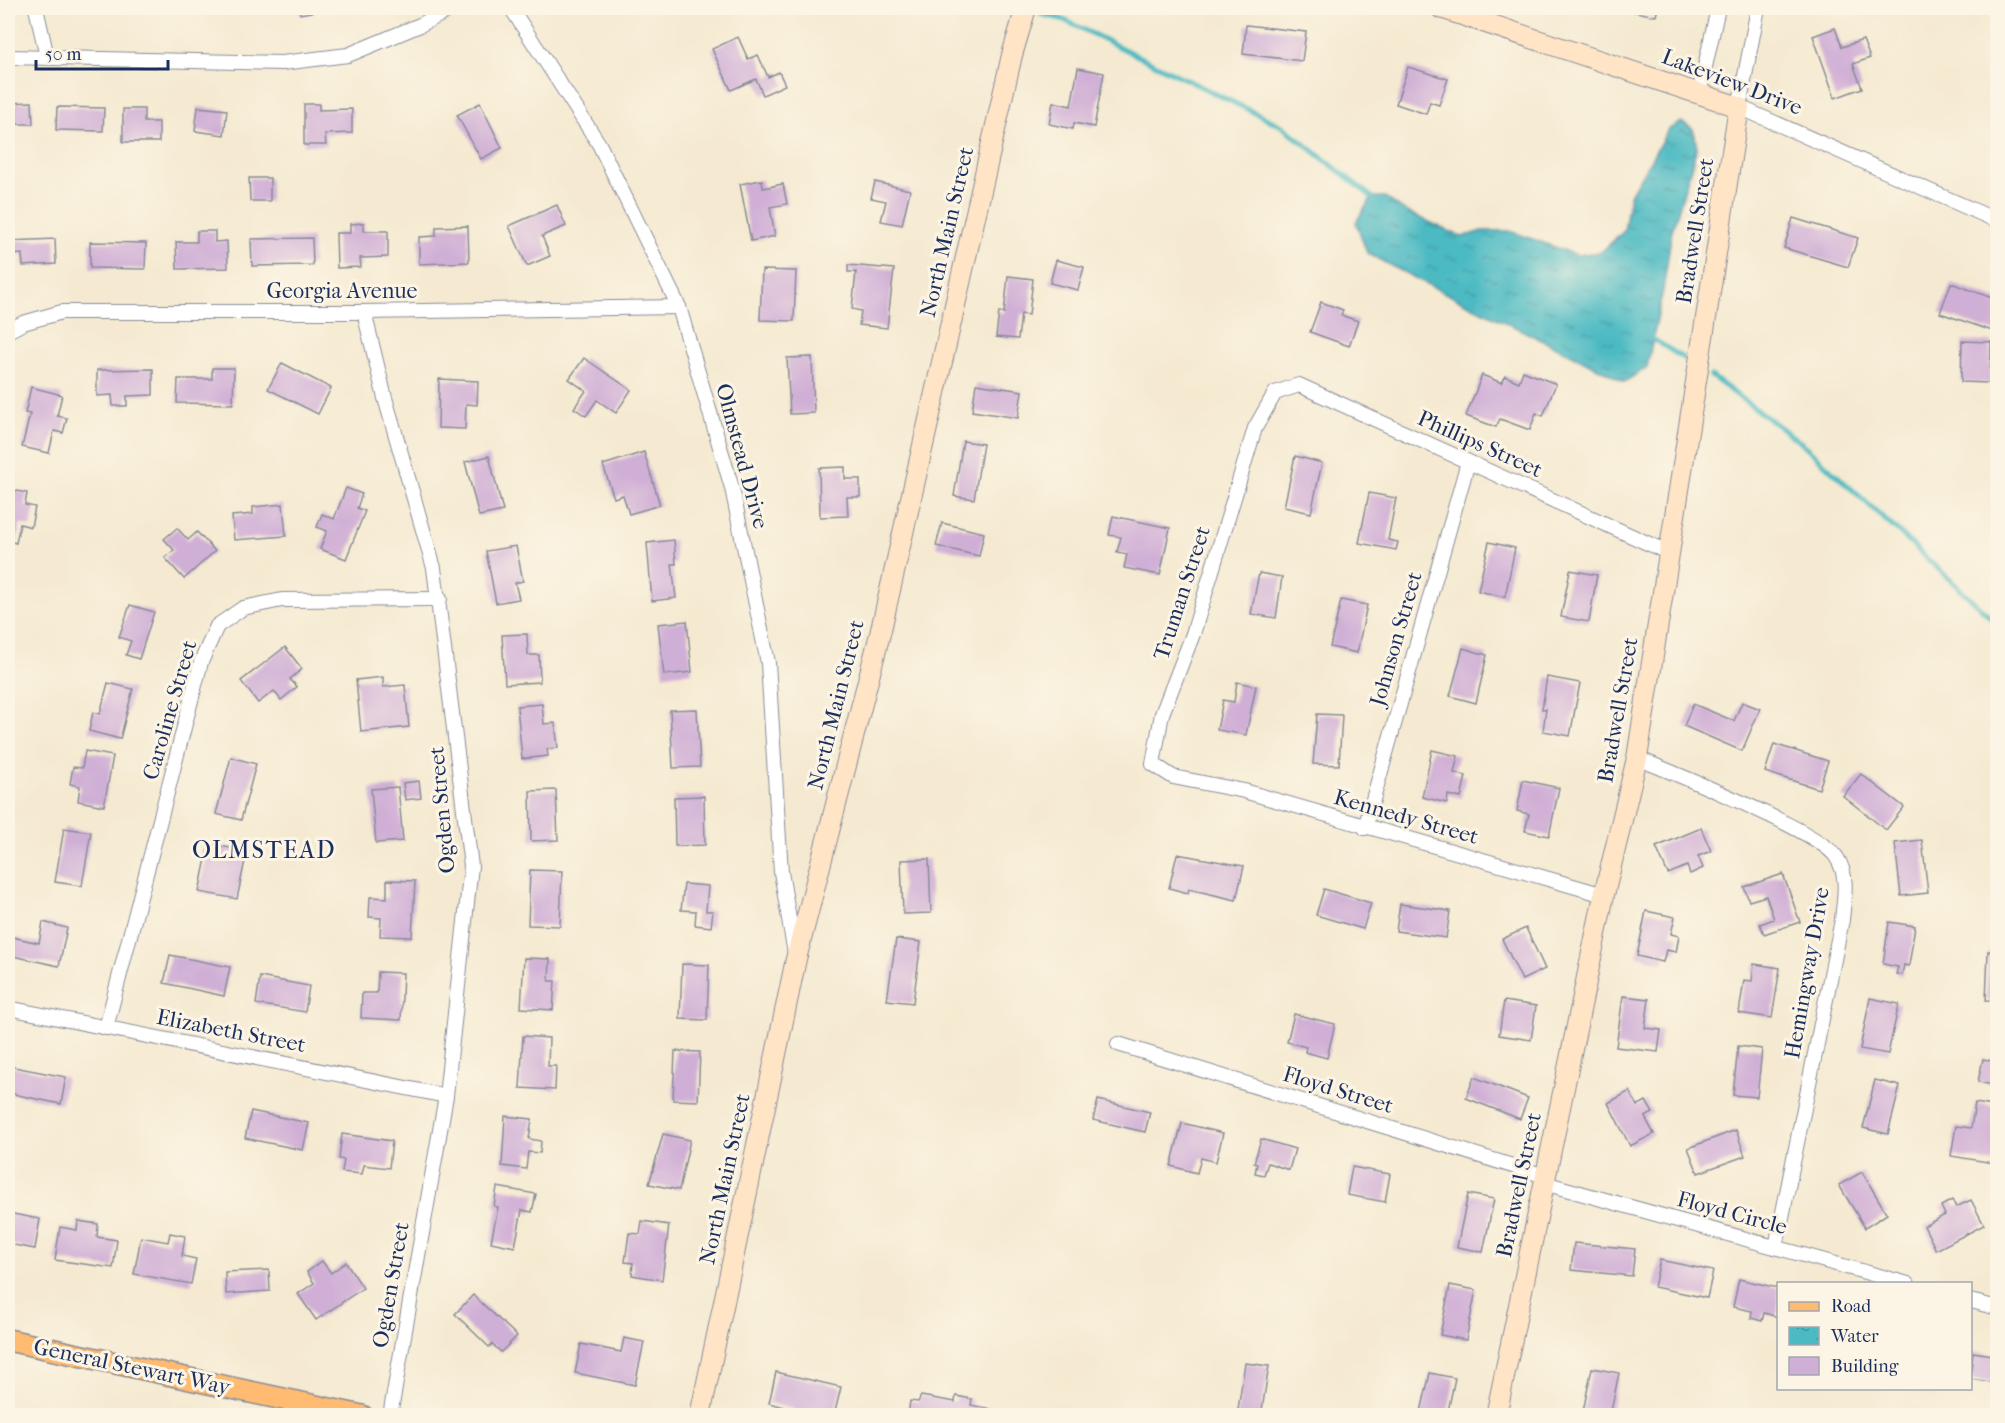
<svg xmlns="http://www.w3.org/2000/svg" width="2005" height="1423" font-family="'IM FELL French Canon',serif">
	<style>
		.water { fill: url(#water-ripples); stroke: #337490; stroke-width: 1.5 }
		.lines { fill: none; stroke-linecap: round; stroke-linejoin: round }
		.stream { stroke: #4bbac2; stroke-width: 5 }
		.building { fill: #d0afd6 }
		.street-casing { stroke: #888c98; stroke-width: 16 }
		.secondary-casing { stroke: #888c98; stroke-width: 22 }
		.primary-casing { stroke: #888c98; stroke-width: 24 }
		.street { stroke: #fff; stroke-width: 14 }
		.secondary { stroke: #ffe4c6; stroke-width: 20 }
		.primary { stroke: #ffbb71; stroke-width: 21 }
		.labels { text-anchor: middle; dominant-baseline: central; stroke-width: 6; stroke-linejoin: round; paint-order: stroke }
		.street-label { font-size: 22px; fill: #1b2f5e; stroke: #fcf5e5 }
		.neighbourhood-label { font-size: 24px; letter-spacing: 1.5px; fill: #1b2f5e; stroke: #fcf5e5 }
	</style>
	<defs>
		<pattern id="water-ripples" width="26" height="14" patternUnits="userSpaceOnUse" patternTransform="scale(1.5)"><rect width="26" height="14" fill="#4bbac2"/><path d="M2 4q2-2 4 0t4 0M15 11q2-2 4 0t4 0" fill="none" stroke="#3e98a1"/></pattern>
	</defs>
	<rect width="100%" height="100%" fill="#fcf5e5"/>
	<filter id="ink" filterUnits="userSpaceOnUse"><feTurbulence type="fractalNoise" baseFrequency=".0167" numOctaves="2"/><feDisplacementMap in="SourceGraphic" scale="12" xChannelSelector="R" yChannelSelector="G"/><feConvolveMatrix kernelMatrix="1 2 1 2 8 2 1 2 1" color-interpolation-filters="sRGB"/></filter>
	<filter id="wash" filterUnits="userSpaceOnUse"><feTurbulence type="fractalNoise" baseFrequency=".008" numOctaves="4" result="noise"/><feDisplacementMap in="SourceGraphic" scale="24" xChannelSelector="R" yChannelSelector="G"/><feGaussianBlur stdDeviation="1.35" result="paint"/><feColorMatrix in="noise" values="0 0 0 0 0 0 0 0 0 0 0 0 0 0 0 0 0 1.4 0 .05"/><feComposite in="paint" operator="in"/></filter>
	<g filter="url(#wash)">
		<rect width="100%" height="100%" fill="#f5ead1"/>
		<path class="water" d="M1681 122 1693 129 1697 147 1672 231 1663 290 1647 367 1625 382C1540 337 1452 299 1367 253L1356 222 1372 197H1385L1403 210 1462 237 1482 231H1510L1577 255 1601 252 1624 231 1630 195 1668 130Z"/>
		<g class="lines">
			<g class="stream">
				<polyline points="1041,14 1062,19 1282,126 1372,197"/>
				<polyline points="1653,339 1683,358"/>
				<polyline points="1711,376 1803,444 1998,624"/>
			</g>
		</g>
		<g id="blocks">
			<g class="building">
				<polygon points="299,8 329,8 329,9 300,14"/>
				<polygon points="1630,8 1658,8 1656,16 1630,11"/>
				<polygon points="1246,25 1306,32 1302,61 1243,54"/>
				<polygon points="1835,28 1842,47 1863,40 1870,58 1853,64 1862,88 1835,98 1813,36"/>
				<polygon points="738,37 748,59 758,55 768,77 779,72 785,85 763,95 756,79 731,90 712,49"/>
				<polygon points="1408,67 1448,79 1439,105 1430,102 1426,114 1396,104"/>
				<polygon points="1078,68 1104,73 1094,127 1074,123 1073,129 1049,124 1053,102 1071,106"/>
				<polygon points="32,102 33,124 8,124 8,103"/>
				<polygon points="480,103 502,148 481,159 457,115"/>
				<polygon points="304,104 319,104 319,110 352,109 352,133 325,134 326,145 304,145"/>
				<polygon points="57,107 104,108 103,131 56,130"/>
				<polygon points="198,107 227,110 224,135 195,131"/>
				<polygon points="123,109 144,109 144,122 159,122 159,142 123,142"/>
				<polygon points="249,178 270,178 270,201 250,201"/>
				<polygon points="762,180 763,188 783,184 787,204 770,207 775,236 751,241 740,184"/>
				<polygon points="875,182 910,190 902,225 881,221 886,201 871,198"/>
				<polygon points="557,205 566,226 542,236 550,256 527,266 509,226"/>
				<polygon points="1793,218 1858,238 1848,267 1784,248"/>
				<polygon points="364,223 364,231 388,231 388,257 360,258 361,267 337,268 336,233 350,233 350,224"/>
				<polygon points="468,226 469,262 419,264 419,237 436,236 436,227"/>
				<polygon points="197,231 215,231 215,242 227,241 228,268 177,269 176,242 197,242"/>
				<polygon points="312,238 313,265 252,266 251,239"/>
				<polygon points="55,239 56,264 23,266 22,254 11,255 10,241"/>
				<polygon points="90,242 146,243 145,269 90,268"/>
				<polygon points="1056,260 1084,267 1078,290 1050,283"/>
				<polygon points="848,265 894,269 887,328 859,325 861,311 852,309 856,272 848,272"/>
				<polygon points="762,270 796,271 794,321 760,320"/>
				<polygon points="1008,276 1033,279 1029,315 1021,314 1018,339 996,337 999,312 1004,313"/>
				<polygon points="1951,283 1998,300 1998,333 1940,313"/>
				<polygon points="1321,302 1343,310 1341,315 1358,321 1349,346 1310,332"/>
				<polygon points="1962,341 1991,342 1990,383 1961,382"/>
				<polygon points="812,357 814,413 790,414 787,358"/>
				<polygon points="584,358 631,390 616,413 597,400 586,416 574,408 586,391 569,379"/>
				<polygon points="282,363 331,388 318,414 268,389"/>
				<polygon points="212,368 234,368 233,404 177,403 178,379 212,379"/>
				<polygon points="153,369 153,395 127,396 127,406 113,406 112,395 97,396 97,370"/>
				<polygon points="1523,371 1556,384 1543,416 1536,413 1530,430 1500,419 1496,427 1466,416 1482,375 1502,383 1505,376 1519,382"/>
				<polygon points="439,379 478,381 477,405 466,404 465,429 438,428"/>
				<polygon points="976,384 1022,391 1018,418 972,411"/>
				<polygon points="31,387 62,395 57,416 67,418 63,433 54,431 49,453 22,447 30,414 25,413"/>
				<polygon points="963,441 983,444 974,499 954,496"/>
				<polygon points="644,452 660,505 629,514 623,495 614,498 603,465"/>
				<polygon points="489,456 503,511 479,516 465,462"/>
				<polygon points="1295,456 1322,463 1311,513 1284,507"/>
				<polygon points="845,467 845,479 860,479 860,497 847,497 848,516 820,517 819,468"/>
				<polygon points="346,488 362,494 357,508 365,511 346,559 320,549 327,531 317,527 322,514 334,519"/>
				<polygon points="8,489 27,493 25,505 35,507 31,527 20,524 16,543 8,541"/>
				<polygon points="1369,493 1396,498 1388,540 1398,542 1396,550 1359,543"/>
				<polygon points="283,504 286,536 234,540 232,516 253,514 253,507"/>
				<polygon points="1113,516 1170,528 1160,575 1124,568 1127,554 1117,552 1121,537 1109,535"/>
				<polygon points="942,523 984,533 979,556 936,546"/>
				<polygon points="177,528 188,540 197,532 215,551 184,579 165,558 174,550 164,539"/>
				<polygon points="674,540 676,564 672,564 676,598 652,601 647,543"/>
				<polygon points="1489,542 1515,548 1505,597 1478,591"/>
				<polygon points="516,546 523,581 515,583 519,599 496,603 486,551"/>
				<polygon points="1570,570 1597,575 1589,622 1561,617"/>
				<polygon points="1259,573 1282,577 1276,618 1251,614"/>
				<polygon points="1341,600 1367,605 1357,653 1330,647"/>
				<polygon points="130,605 154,612 139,659 126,655 131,641 119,637"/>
				<polygon points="687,621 692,672 664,675 658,624"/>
				<polygon points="527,634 528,655 539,655 540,682 505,684 502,635"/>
				<polygon points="285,647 302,669 290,679 297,687 281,700 274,691 258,703 241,681"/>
				<polygon points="1463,648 1487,655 1476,703 1450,696"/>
				<polygon points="383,677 383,687 405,685 409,727 361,732 356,680"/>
				<polygon points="1547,677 1580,683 1570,736 1543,731 1546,709 1542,709"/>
				<polygon points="1237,682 1256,686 1246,735 1217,730 1223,700 1234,702"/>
				<polygon points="108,683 133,689 120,739 89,731 93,712 100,714"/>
				<polygon points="1742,702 1760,709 1742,751 1684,726 1693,704 1734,721"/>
				<polygon points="542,704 544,724 555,723 558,748 547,749 548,756 522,759 517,706"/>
				<polygon points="697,709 700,767 673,768 670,710"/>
				<polygon points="1317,714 1342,715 1339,765 1313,764"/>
				<polygon points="1774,744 1828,761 1819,789 1765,772"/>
				<polygon points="1432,750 1458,756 1454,773 1466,776 1461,798 1448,795 1447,803 1422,797"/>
				<polygon points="85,751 113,756 104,806 78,801 80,786 70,784 73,767 82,768"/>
				<polygon points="231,757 256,764 241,820 216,814"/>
				<polygon points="1861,774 1904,807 1886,830 1843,796"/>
				<polygon points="1523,780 1559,788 1549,836 1525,831 1529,814 1517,811"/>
				<polygon points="419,781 421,798 405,800 403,783"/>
				<polygon points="398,787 403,841 376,843 371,789"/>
				<polygon points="556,790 558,840 531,841 530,791"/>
				<polygon points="704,796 705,845 675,846 674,797"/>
				<polygon points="64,828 91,832 82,886 55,882"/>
				<polygon points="1701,828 1711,851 1698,856 1703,868 1690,874 1687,866 1668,874 1656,847"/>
				<polygon points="1922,840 1928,893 1901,896 1895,843"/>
				<polygon points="209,844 247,851 237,899 199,892"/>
				<polygon points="1177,854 1244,866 1236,900 1189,889 1188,893 1169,888"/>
				<polygon points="929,859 931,913 903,914 901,860"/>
				<polygon points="530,870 562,871 560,926 528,925"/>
				<polygon points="1783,874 1800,922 1764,934 1760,924 1774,919 1766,896 1749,901 1744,887"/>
				<polygon points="387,880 415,881 412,937 380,936 381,918 369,917 370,897 387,898"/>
				<polygon points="684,884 708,886 706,911 713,911 711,927 695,925 696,911 681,910"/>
				<polygon points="1324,889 1371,903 1363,929 1316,915"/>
				<polygon points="1400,904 1450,911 1446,938 1396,931"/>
				<polygon points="1646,911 1675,917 1671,934 1679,936 1676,952 1666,950 1663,962 1637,956"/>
				<polygon points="43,922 67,928 59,966 8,955 12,937 39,943"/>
				<polygon points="1889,922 1915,926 1909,966 1904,965 1902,975 1896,974 1898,967 1883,964"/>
				<polygon points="1526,928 1545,969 1522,980 1502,939"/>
				<polygon points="896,939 921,942 913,1003 887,1000"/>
				<polygon points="1988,951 1998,952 1998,1001 1986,1000"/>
				<polygon points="170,955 230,967 224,996 164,983"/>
				<polygon points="524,958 550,959 549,981 555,981 553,1010 521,1008"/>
				<polygon points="682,964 709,965 707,1020 680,1019"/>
				<polygon points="1754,964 1780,968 1772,1018 1739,1013 1744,980 1752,981"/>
				<polygon points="378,972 403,973 401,1020 361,1018 362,993 377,993"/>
				<polygon points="260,977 309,986 305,1012 256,1004"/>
				<polygon points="1623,996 1649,999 1645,1028 1661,1030 1658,1052 1616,1047"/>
				<polygon points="1870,998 1899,1004 1888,1054 1860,1049"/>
				<polygon points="1504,1001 1536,1006 1531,1040 1499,1035"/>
				<polygon points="1294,1014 1335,1024 1327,1058 1305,1052 1306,1047 1287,1042"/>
				<polygon points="523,1036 549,1038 548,1066 556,1066 555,1090 520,1088"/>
				<polygon points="1738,1046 1762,1049 1757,1097 1733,1095"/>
				<polygon points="675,1051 700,1052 698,1101 673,1100"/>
				<polygon points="1983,1059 1998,1062 1998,1086 1978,1082"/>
				<polygon points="9,1066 66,1077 61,1104 8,1093"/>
				<polygon points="1474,1077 1528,1098 1520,1119 1466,1098"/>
				<polygon points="1875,1080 1900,1086 1888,1134 1863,1128"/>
				<polygon points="1630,1091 1637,1106 1646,1101 1653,1113 1645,1117 1654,1134 1630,1146 1608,1103"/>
				<polygon points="1098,1100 1150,1112 1145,1132 1093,1120"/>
				<polygon points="1975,1103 1998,1107 1998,1138 1993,1163 1951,1156 1956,1126 1971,1128"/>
				<polygon points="251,1111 309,1123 303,1150 245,1138"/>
				<polygon points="505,1116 532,1119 529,1139 541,1141 540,1153 528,1152 526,1169 502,1166"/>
				<polygon points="1182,1123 1223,1133 1216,1162 1201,1158 1197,1173 1171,1166"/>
				<polygon points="1736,1130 1745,1156 1698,1173 1688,1148"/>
				<polygon points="342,1134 392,1141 389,1168 364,1165 362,1174 342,1172 344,1160 339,1159"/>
				<polygon points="663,1134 690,1140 679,1190 649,1184"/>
				<polygon points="1261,1139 1295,1149 1289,1170 1268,1163 1264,1175 1255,1173 1257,1164 1254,1163"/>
				<polygon points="1352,1167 1390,1174 1385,1202 1347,1195"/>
				<polygon points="1862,1172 1887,1214 1865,1228 1839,1185"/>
				<polygon points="497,1187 536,1194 532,1212 522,1210 515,1247 491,1242 498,1207 494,1206"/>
				<polygon points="1468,1194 1494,1199 1483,1252 1457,1247"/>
				<polygon points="1952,1200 1956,1207 1971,1200 1984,1225 1936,1250 1924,1226 1945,1215 1941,1206"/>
				<polygon points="8,1213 40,1219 35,1249 8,1244"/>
				<polygon points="78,1221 98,1224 97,1237 117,1240 113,1268 55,1260 60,1227 77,1230"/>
				<polygon points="642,1221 669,1225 662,1280 632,1275 633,1263 625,1262 629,1233 640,1234"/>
				<polygon points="170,1233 185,1236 182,1256 196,1259 191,1284 134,1274 141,1237 168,1242"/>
				<polygon points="1574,1243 1635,1249 1632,1276 1571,1270"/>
				<polygon points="1660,1260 1713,1271 1707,1298 1654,1287"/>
				<polygon points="322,1261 331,1273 346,1262 363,1288 316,1320 298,1294 314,1283 307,1272"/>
				<polygon points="269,1270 270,1291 226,1294 225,1272"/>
				<polygon points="1739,1279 1778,1288 1778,1317 1764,1313 1762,1321 1751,1318 1752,1311 1733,1307"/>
				<polygon points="1450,1285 1476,1290 1466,1340 1440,1335"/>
				<polygon points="473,1295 517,1336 501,1352 492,1344 489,1347 455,1314"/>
				<polygon points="624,1338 644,1342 635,1385 575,1373 581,1344 621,1352"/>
				<polygon points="1973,1352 1998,1356 1998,1383 1970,1379"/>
				<polygon points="1245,1363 1269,1366 1261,1416 1237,1416"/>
				<polygon points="1592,1368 1619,1373 1611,1411 1620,1413 1619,1416 1582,1416"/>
				<polygon points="776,1372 841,1387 834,1416 799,1416 794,1414 795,1410 769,1403"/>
				<polygon points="1430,1373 1455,1378 1447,1416 1420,1416"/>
				<polygon points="921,1396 955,1402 956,1396 972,1399 971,1405 1005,1412 1004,1416 908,1416 910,1401 918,1402"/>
			</g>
		</g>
	</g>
	<g filter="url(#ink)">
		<use href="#blocks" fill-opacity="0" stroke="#888c98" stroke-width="1.5"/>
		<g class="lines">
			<g class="street-casing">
				<g id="street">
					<polyline points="36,8 47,57"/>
					<polyline points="511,8 599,144 679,307 732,488 768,663 781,872 795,954"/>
					<polyline points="1758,8 1739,107 1998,221"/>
					<polyline points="8,57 282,63 348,55 420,25 453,8"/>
					<polyline points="1699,94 1718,8"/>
					<polyline points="364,312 385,398 434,568 471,866 446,1096 390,1416"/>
					<polyline points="8,331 23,323 62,312 364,312 679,307"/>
					<path d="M1637 758C1671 772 1822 832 1837 858 1849 877 1844 898 1842 920L1776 1247"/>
					<polyline points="1365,828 1468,462"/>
					<polyline points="1604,895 1244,791 1173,777 1153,764 1162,714 1193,634 1255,428 1275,393 1299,385 1667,552"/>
					<polyline points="8,1008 446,1096"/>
					<polyline points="106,1028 201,662 217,626 243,608 282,600 440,599"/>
					<polyline points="1118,1044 1545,1176"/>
					<polyline points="1544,1183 1908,1284"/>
					<polyline points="1970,1301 1998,1308"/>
				</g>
			</g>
			<g class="secondary-casing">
				<g id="secondary">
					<polyline points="1441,8 1739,107 1637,758 1604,895 1496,1416"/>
					<polyline points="700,1416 796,959 880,634 1012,55 1026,8"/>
				</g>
			</g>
			<g class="primary-casing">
				<polyline id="primary" points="8,1340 362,1416"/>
			</g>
			<use href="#street" class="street"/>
			<use href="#secondary" class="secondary"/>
			<use href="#primary" class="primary"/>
		</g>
	</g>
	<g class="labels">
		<g class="street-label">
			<text transform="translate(1732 82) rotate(21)">Lakeview Drive</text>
			<text transform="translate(1695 231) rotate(-81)">Bradwell Street</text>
			<text transform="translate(947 232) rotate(-77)">North Main Street</text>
			<text x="342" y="291">Georgia Avenue</text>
			<text transform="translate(1480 444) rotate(24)">Phillips Street</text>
			<text transform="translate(742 456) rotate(75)">Olmstead Drive</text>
			<text transform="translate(1182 593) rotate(-72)">Truman Street</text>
			<text transform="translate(1396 639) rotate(-74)">Johnson Street</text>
			<text transform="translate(836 705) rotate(-76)">North Main Street</text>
			<text transform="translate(170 710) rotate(-74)">Caroline Street</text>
			<text transform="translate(1618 710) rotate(-80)">Bradwell Street</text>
			<text transform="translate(442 810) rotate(-95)">Ogden Street</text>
			<text transform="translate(1406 817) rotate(16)">Kennedy Street</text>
			<text transform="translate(1807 973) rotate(-80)">Hemingway Drive</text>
			<text transform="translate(231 1031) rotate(11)">Elizabeth Street</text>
			<text transform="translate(1338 1090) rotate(17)">Floyd Street</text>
			<text transform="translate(725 1179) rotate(-78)">North Main Street</text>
			<text transform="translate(1519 1185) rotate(-78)">Bradwell Street</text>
			<text transform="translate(1732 1213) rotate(15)">Floyd Circle</text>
			<text transform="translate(391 1285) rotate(-80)">Ogden Street</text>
			<text transform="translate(132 1367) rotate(12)">General Stewart Way</text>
		</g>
		<g class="neighbourhood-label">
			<text x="264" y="850">OLMSTEAD</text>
		</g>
	</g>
	<rect width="2005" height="1423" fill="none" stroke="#fcf5e5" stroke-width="30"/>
	<rect x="1777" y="1282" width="195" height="108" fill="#fcf5e5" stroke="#a2a6af" stroke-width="1.5"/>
	<rect x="1789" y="1302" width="30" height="9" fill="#ffbb71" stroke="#a2a6af" stroke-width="1.5"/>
	<text x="1831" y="1312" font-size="18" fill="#1b2f5e">Road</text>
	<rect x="1789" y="1327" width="30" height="18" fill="url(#water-ripples)" stroke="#a2a6af" stroke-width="1.5"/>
	<text x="1831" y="1342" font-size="18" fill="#1b2f5e">Water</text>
	<rect x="1789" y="1357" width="30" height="18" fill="#d0afd6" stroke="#a2a6af" stroke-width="1.5"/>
	<text x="1831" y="1372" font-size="18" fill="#1b2f5e">Building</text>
	<path d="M36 60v9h132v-9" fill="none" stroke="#1b2f5e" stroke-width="3"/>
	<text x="45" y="60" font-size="18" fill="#1b2f5e" stroke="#fcf5e5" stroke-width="4.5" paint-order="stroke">50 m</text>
</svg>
